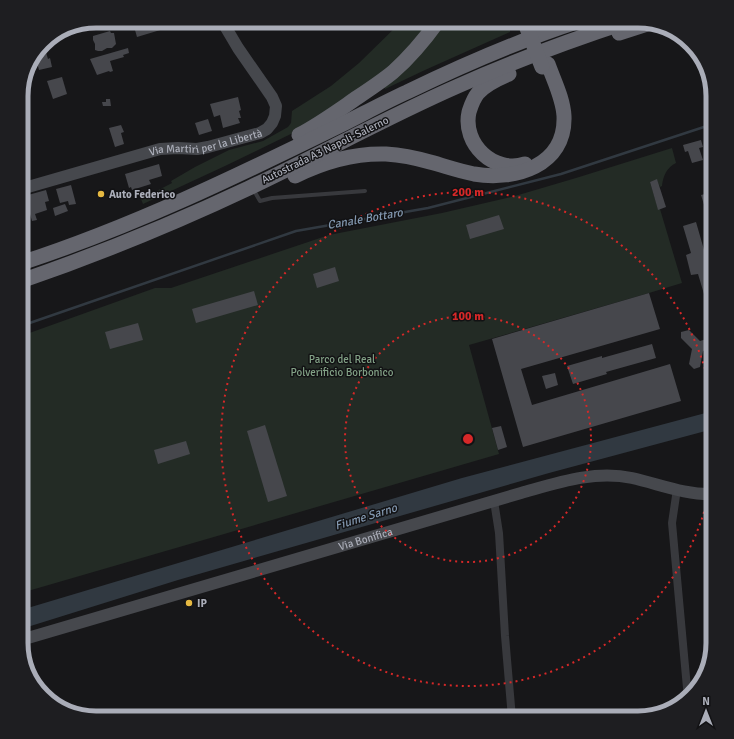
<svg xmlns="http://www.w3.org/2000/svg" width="734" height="739" font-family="Signika,sans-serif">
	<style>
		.green { fill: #232b25 }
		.water { fill: #313941 }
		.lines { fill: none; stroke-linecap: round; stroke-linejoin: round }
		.stream { stroke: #313941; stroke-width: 2.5 }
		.building { fill: #46474c }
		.lane { stroke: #38393d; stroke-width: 4 }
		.street { stroke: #38393d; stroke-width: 8 }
		.secondary { stroke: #46484d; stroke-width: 12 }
		.highway { stroke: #65666e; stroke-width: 15 }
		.highway-bridge { stroke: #65666e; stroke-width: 15 }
		.ring { fill: none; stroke: #d62828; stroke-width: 2; stroke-dasharray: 2 4 }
		.poi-dot { fill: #e6b942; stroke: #121214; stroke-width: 1.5 }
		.labels { text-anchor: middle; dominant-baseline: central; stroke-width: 3; stroke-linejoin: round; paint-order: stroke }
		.street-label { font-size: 11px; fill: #aaadb8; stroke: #121214 }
		.poi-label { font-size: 11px; font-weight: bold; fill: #aaadb8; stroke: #121214; text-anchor: start }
		.park-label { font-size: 11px; fill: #82a186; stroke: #121214 }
		.water-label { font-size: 12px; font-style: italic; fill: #8398b0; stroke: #121214 }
		.rim { fill: none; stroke: #aaadb8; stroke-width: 5 }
		.centre { fill: #d62828; stroke: #121214; stroke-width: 2 }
		.ring-label { font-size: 12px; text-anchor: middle; font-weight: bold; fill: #d62828; stroke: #121214; stroke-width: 3; stroke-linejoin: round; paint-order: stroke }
	</style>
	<rect width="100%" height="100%" fill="#171719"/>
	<g class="green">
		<polygon points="402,21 431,21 396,63 301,129 225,166 143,204 141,199 172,183 171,181 195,167 229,150 263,141 288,127 291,123 292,111 331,86 359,63"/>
		<polygon points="443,21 520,21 522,25 510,30 510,32 425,70 385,89 383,85"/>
		<path d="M672 148 676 163C667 167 663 176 662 186L660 187 657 180 650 182 658 209H660L682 283 649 293 469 345 499 454 21 593V336L155 288H171L329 235 442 213 515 196 576 178Z"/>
	</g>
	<polygon class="water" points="713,411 713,429 549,473 178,580 21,629 21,610 462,478"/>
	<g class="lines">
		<polyline class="stream" points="21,326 296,231 428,208 561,174 713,124"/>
	</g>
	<g class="building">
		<polygon points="141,21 176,21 177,25 137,37 133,23"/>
		<polygon points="110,31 111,33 114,33 116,44 112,48 107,48 102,51 98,51 95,50 95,44 93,40 93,36"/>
		<polygon points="128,48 129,53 123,55 124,57 110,61 113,71 110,72 109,71 97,75 90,59"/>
		<polygon points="45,49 48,59 50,58 52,67 39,70 35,55 38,51"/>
		<polygon points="62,77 67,94 53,99 47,81"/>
		<polygon points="238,97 241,110 239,111 241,118 238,118 240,123 223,128 220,115 214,117 210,104"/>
		<polygon points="106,99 110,99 111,106 103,106 102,102 106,102"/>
		<polygon points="208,119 212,131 199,135 195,123"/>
		<polygon points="121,125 124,132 121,133 124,144 115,147 109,128"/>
		<polygon points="701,140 703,147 699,148 703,160 692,163 688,151 685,152 683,145"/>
		<polygon points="159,164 162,176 149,180 151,184 132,190 131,187 129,188 125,174"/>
		<polygon points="657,179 666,207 658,210 650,182"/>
		<polygon points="71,185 76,204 69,205 68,201 60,203 56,189"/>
		<polygon points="46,190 49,201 45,202 47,210 35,214 37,220 32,221 30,214 21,216 21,197"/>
		<polygon points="713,192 713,209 706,211 701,195"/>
		<polygon points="65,204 68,211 55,216 53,208"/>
		<polygon points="499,215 504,229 470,239 466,225"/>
		<polygon points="696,222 713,281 713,324 698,274 691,275 686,255 691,253 683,226"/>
		<polygon points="335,267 339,281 317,288 313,274"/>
		<polygon points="254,291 258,305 196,323 192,309"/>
		<polygon points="649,293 660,329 521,369 532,405 670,364 681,401 523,447 492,339"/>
		<polygon points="138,323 143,340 110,349 105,332"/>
		<polygon points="689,330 700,341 713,337 713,348 703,351 700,367 694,369 689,364 692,349 681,338 681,332"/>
		<polygon points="652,344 656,358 606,372 607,374 573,384 567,366 602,356 602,358"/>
		<polygon points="555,373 558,385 546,389 542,376"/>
		<polygon points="265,425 287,496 268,502 247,431"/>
		<polygon points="501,426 507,447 498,450 492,428"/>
		<polygon points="186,441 190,454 158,464 154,450"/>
	</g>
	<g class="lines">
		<polyline class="lane" points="256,194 260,201 272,198 365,191"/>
		<g class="street">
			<polyline points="677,489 672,523 688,699"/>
			<polyline points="494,501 499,533 505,636 512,718"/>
		</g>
		<g class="secondary">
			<path id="s1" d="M21 189 160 149 178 148 197 149 208 147 260 133 267 129 272 123 275 116 276 106 272 97 238 48 222 21"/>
			<path id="s2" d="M21 640 521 493C557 483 594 470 632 478 659 484 685 495 713 494"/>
		</g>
		<g class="highway">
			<polyline points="619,33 650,23"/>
			<path d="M509 74C497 79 486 84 478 93 473 99 471 106 469 112 462 144 494 174 525 164"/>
			<path d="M299 135C320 124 339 110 358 97 370 89 382 81 393 72 410 57 425 39 438 21"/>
			<path d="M295 176C323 162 354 153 386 154 401 155 416 158 430 162 445 166 459 171 474 174 515 181 566 166 564 116 563 98 554 81 548 64"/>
			<path d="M21 263C132 227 237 176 341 125 363 114 385 102 407 92 463 65 520 40 579 21"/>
			<path d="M21 281C99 254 175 223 249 188 319 155 387 117 458 86 514 61 571 40 629 21"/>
		</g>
		<polyline class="highway-bridge" points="525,23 542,67"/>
	</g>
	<g class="ring">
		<circle cx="468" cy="439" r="123"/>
		<path d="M713 471A247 247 0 1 1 713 407"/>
	</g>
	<g class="poi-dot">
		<circle cx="101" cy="194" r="4"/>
		<circle cx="189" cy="603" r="4"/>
	</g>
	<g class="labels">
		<g class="street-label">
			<text stroke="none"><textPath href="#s1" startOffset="191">Via Martiri per la Libertà</textPath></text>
			<text transform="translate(325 150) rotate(-26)">Autostrada A3 Napoli-Salerno</text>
			<text stroke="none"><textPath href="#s2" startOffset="359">Via Bonifica</textPath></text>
		</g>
		<g class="poi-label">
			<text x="109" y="194">Auto Federico</text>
			<text x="197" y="603">IP</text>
		</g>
		<g class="park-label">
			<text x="342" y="359">Parco del Real<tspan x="342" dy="13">Polverificio Borbonico</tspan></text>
		</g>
		<g class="water-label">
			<text transform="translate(365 219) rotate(-10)">Canale Bottaro</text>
			<text transform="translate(366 517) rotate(-17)">Fiume Sarno</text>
		</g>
	</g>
	<path d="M0 0H734V739H0ZM96 28H638A68 68 0 0 1 706 96V643A68 68 0 0 1 638 711H96A68 68 0 0 1 28 643V96A68 68 0 0 1 96 28Z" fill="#1e1e21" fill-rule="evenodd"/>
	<path class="rim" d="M96 28H638A68 68 0 0 1 706 96V643A68 68 0 0 1 638 711H96A68 68 0 0 1 28 643V96A68 68 0 0 1 96 28Z"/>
	<circle cx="468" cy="439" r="6" class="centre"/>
	<g class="ring-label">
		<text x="468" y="196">200 m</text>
		<text x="468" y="320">100 m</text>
	</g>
	<g transform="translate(706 711)" stroke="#121214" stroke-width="3" paint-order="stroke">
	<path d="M0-3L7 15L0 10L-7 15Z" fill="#aaadb8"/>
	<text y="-6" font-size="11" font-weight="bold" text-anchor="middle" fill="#aaadb8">N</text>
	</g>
</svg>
